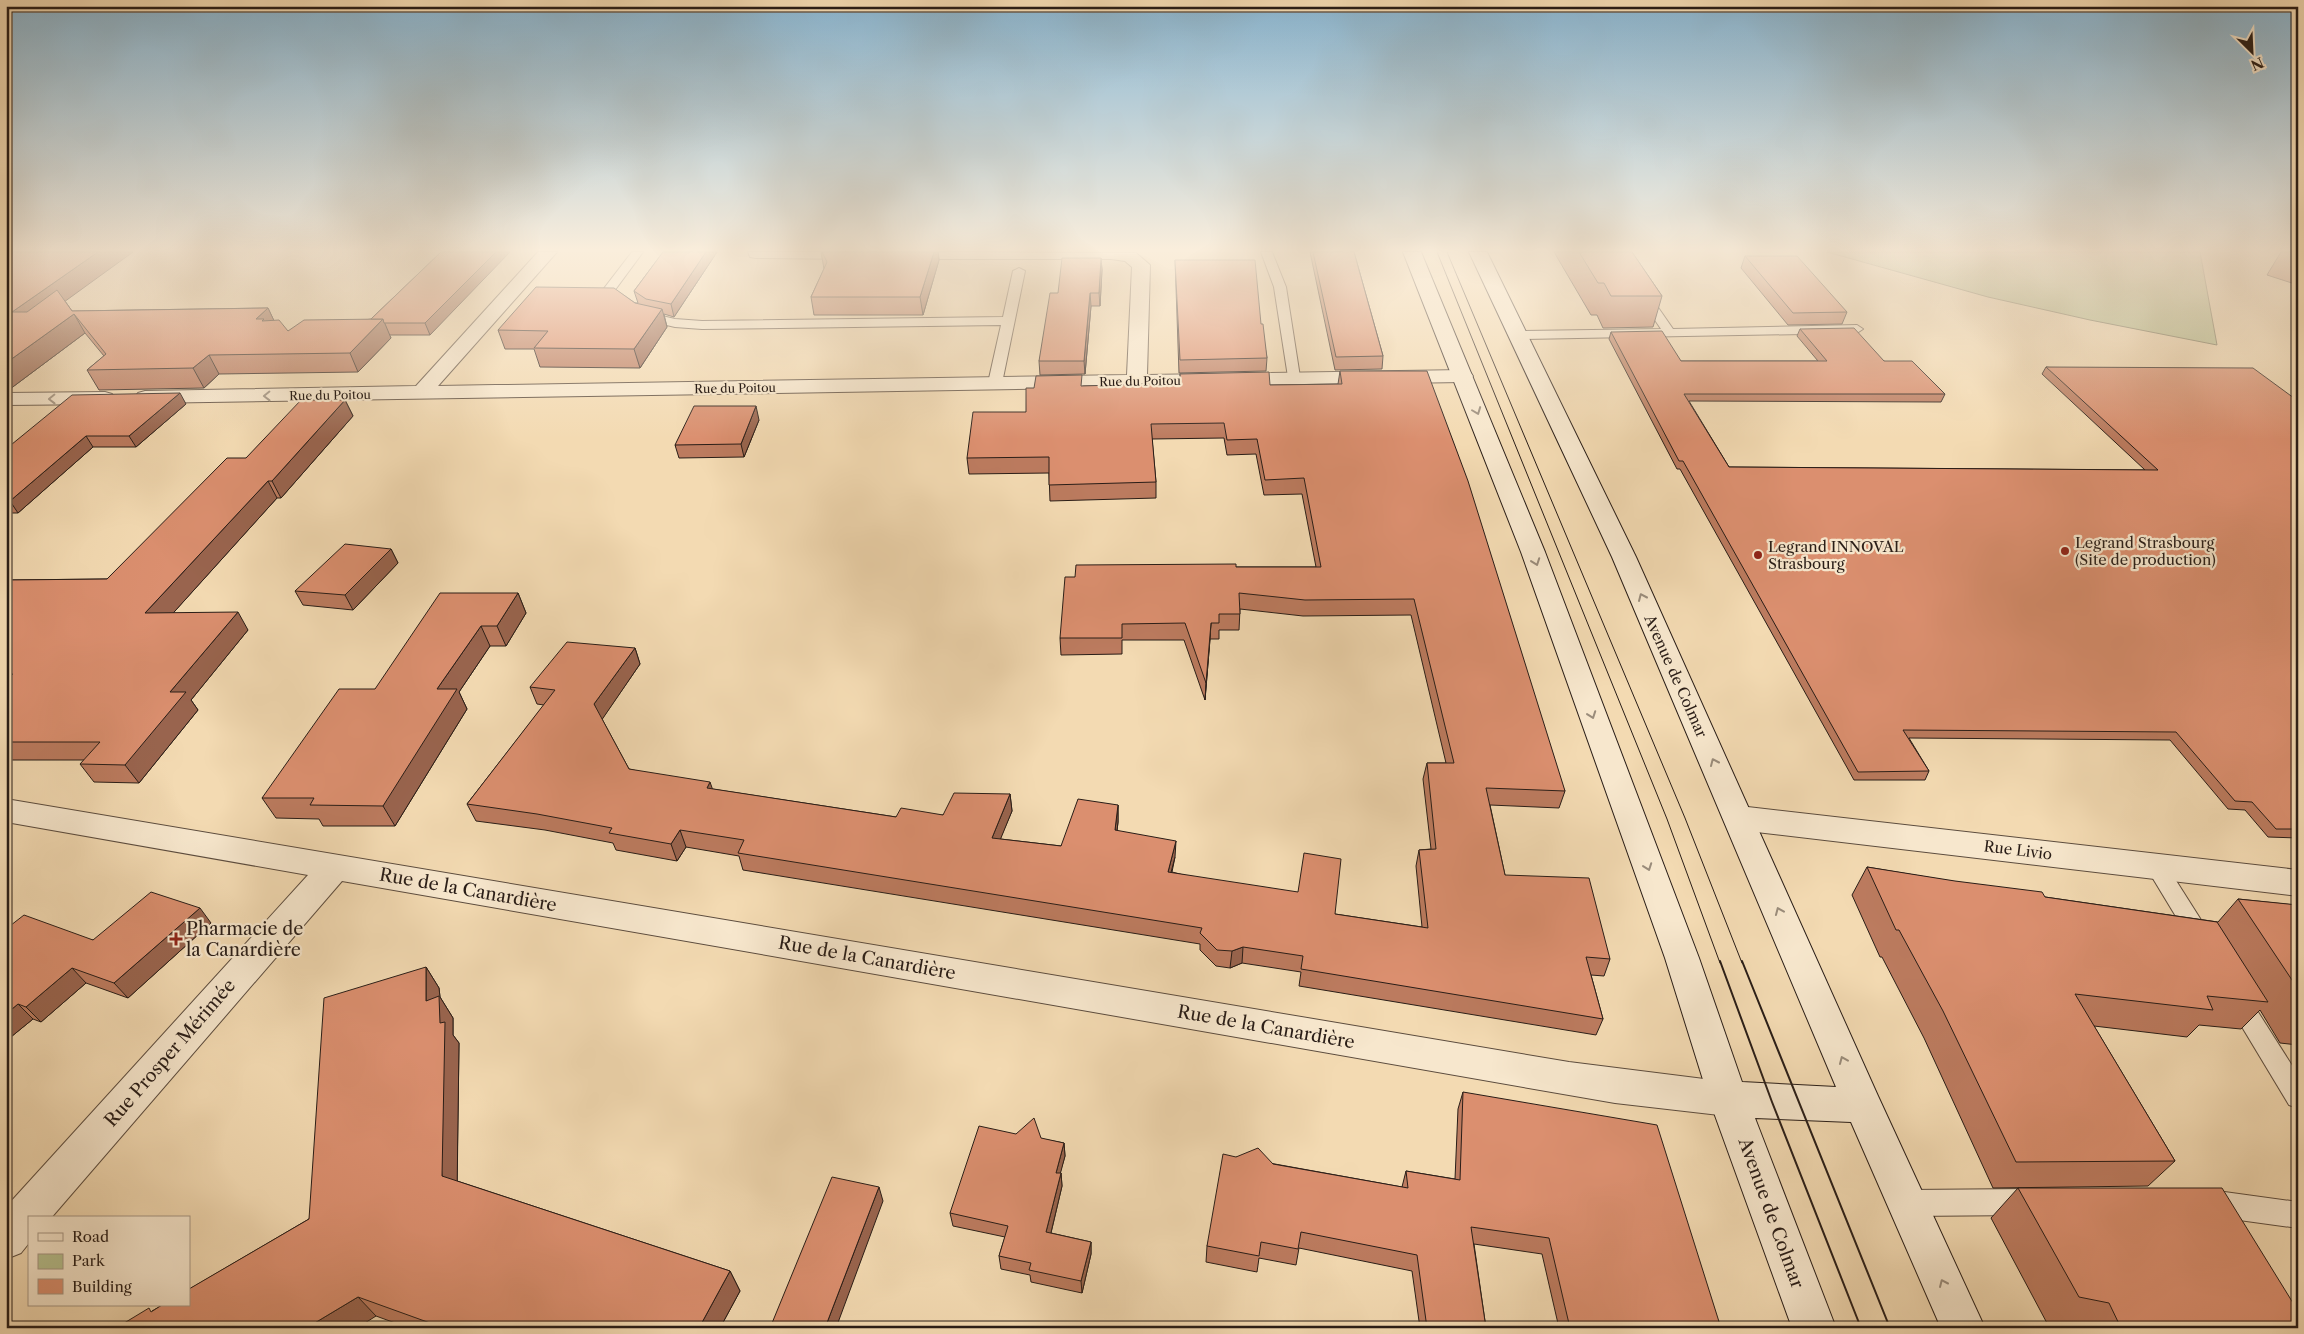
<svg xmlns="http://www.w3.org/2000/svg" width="2304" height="1334" font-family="'Libre Caslon Text',serif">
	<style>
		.green { fill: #b6c18f; stroke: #706f53 }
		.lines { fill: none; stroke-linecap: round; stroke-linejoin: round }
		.lane-casing { stroke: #5c4c3e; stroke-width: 2 }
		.street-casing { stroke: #5c4c3e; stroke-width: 2 }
		.secondary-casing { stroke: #291d17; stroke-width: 2 }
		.lane { fill: #f7e7cd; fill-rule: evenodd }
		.street { fill: #f7e7cd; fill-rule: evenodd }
		.secondary { fill: #f7e7cd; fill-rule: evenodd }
		.tram-far1 { stroke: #291d17; stroke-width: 1 }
		.tram { stroke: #291d17; stroke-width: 2 }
		.wall { fill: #bc7b5f; stroke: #291d17 }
		.shaded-wall { fill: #99644e; stroke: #291d17 }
		.building { fill: #db8f6f; stroke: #291d17 }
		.oneway { stroke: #9a8c7b }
		.poi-dot { fill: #8f2418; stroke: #f7e7cd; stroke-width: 2 }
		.labels { text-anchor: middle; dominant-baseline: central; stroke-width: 4.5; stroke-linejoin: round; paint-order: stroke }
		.far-street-label { font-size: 12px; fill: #291d17; stroke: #f7e7cd }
		.poi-label { font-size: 15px; fill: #291d17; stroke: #f7e7cd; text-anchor: start }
		.street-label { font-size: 15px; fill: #291d17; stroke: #f7e7cd }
		.near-street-label { font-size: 18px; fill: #291d17; stroke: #f7e7cd }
		.near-poi-label { font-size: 18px; fill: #291d17; stroke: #f7e7cd; text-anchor: start }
	</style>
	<rect width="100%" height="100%" fill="#f3dab2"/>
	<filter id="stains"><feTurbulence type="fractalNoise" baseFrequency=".004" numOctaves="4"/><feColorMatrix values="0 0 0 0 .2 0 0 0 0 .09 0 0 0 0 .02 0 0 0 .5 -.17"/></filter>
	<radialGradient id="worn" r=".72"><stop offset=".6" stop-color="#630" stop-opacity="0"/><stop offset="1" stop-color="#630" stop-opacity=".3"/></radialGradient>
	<polygon class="green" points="1827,252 2200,252 2217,345 2090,320 1988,297"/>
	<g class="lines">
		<g class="lane-casing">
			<g id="lane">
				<polygon points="632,252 643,252 615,290 649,313 675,319 702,321 1003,317 1013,271 1019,268 1025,271 1002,383 995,387 988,383 1001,325 702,329 675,327 641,319 602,291"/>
				<polygon points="1261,252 1272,252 1286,287 1300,377 1299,380 1289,380 1288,377 1274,287"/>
				<polygon points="1644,292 1648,293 1673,329 1857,325 1863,329 1857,333 1518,339 1512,335 1518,331 1661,329 1638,295"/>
				<polygon points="2156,858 2163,860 2208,931 2211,937 2208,943 2200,946 2192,943 2149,872 2146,866 2149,860"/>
				<polygon points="2238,990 2246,993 2298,1075 2298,1108 2289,1105 2230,1007 2227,1000 2230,993"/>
				<polygon points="2029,1189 2038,1193 2042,1202 2038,1211 2029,1215 1907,1216 1898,1212 1894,1203 1898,1194 1907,1190"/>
				<polygon points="2210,1190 2298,1202 2298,1228 2210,1216 2201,1212 2197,1203 2201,1194"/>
			</g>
		</g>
		<g class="street-casing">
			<g id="street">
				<polygon points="538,252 557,252 438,386 1127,375 1132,267 1125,261 1111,259 902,259 896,258 893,254 895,252 1136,253 1150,265 1147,375 1463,370 1470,372 1473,376 1470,380 1463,382 145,403 138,401 135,397 138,393 145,391 416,386"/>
				<polygon points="748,252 866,252 868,254 865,258 859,259 756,258 750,257"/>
				<polygon points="105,392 112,394 115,398 112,402 105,404 6,405 6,393"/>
				<polygon points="6,799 1569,1062 1728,1082 1742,1087 1747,1099 1742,1111 1728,1116 1615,1103 342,881 51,1218 29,1218 29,1243 21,1253 6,1259 6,1207 308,875 6,822"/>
				<polygon points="1739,806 2298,870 2298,896 1739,830 1728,826 1723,818 1728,810"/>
			</g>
		</g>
		<g class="secondary-casing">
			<polygon id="secondary" points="1403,252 1421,252 1545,552 1699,958 1742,1082 1836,1087 1612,557 1469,252 1487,252 1636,557 1878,1096 1985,1328 1941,1328 1851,1122 1755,1118 1836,1328 1792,1328 1709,1099 1665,958 1521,552"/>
		</g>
		<use href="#lane" class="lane"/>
		<use href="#street" class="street"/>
		<use href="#secondary" class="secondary"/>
		<g class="tram-far1">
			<polyline points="1437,252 1667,819 1720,963"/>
			<polyline points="1447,252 1685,818 1742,963"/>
		</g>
		<g class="tram">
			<polyline points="1720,961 1772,1102 1861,1328"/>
			<polyline points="1742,961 1890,1328"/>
		</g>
	</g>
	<g class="wall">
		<polygon points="441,252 430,335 389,335 391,338 358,372 219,374 204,388 99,390 87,370 104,356 85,333 6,392 6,253 65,301 72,311 268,308 274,321 288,331 371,319"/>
		<polygon points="663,252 717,252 674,317 664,314 667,327 640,368 540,367 534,349 505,349 498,330 635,303 638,303 634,291"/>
		<polygon points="821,252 938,252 939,260 923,315 814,315 811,297 824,269"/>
		<polygon points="1310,252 1354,252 1383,356 1382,369 1335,370"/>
		<polygon points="1554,252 1632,252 1662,296 1653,327 1603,328 1597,315 1591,315"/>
		<polygon points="2281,252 2298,252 2298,285 2267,275"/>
		<polygon points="1745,256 1847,312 1842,324 1788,325 1741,268"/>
		<polygon points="1101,258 1102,270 1100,306 1091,306 1085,374 1040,375 1039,361"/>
		<polygon points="1175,260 1261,324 1267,358 1266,371 1179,373"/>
		<polygon points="2298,285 2298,295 2293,294"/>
		<polygon points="1800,329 1884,361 1945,394 1941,402 1689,401 1729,467 2145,470 2042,374 2046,367 2298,401 2298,838 2268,837 2245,810 2228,809 2170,740 1909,738 1929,771 1925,780 1854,780 1680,469 1677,469 1609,339 1611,332 1681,361 1818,361 1797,336"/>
		<polygon points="1340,371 1565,791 1559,808 1490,805 1505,875 1610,959 1604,976 1591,975 1603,1019 1596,1035 1299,986 1301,972 1242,963 1230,968 1216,966 1200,950 1200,944 743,870 739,856 686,847 677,861 616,850 613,843 545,830 476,821 467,804 544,705 537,704 530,687 635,648 640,664 602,719 629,769 712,789 896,817 943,815 1010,794 1012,811 1000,839 1061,846 1118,805 1118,822 1117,831 1175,857 1172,872 1335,914 1422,927 1416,866 1419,850 1431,849 1423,779 1427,763 1446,763 1411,615 1303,616 1240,609 1239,630 1219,630 1219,639 1210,639 1205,700 1184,640 1122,640 1122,654 1061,655 1060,638 1236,567 1316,567 1302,494 1264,495 1256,454 1227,455 1224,438 1152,439 1156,482 1156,498 1050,501 1049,473 969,474 967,458 1026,412 1083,386 1180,383 1180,374 1270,385 1338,384"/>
		<polygon points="345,400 353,416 281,498 277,498 173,613 248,630 191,700 198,710 139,783 94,782 80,764 84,760 6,760 6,580 107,579 246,458"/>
		<polygon points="186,404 136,447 93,447 18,513 6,513 6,449"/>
		<polygon points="759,420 744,457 679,458 675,445"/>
		<polygon points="391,549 398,563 353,610 303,605 295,591"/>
		<polygon points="518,593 526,613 506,646 490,646 459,692 467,709 395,826 323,826 319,819 276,818 262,798 375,689"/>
		<polygon points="1867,867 2045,897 2218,922 2238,899 2294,905 2298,901 2298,1045 2280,1043 2260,1010 2241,1029 2199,1025 2187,1037 2094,1026 2175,1161 2148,1186 1993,1188 1924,1038 1882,957 1880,957 1852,895"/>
		<polygon points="211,923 128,998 86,983 41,1022 33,1019 6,1041 6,929 93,940"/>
		<polygon points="426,967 439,988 440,997 453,1018 453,1035 459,1043 457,1181 730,1271 740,1291 720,1328 409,1328 376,1316 152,1311 309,1219"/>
		<polygon points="1463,1092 1721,1328 1559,1328 1542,1254 1474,1244 1486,1328 1420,1328 1412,1271 1299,1248 1296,1265 1259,1258 1257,1272 1206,1262 1207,1246 1236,1157 1402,1187 1406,1171 1455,1179 1458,1109"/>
		<polygon points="1016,1134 1064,1143 1065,1156 1060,1173 1061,1173 1062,1186 1051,1233 1091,1242 1091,1254 1082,1293 1031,1282 1030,1275 1001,1269 999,1256 1005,1237 953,1226 950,1213"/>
		<polygon points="2018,1188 2298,1328 2061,1328 2048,1325 1991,1218"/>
	</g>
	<g class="shaded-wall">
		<polygon points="98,252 133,252 24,331 12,312"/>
		<polygon points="496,252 510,252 430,335 425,323"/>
		<polygon points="706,252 717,252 674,317 671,304"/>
		<polygon points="934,252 938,252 939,260 923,315 920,297"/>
		<polygon points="1101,258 1102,270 1100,306 1099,293"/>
		<polygon points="1090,293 1091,306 1085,374 1084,361"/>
		<polygon points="268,308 277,327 256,319"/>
		<polygon points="662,309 667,327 640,368 634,349"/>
		<polygon points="74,314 85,333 6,392 6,363"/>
		<polygon points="383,319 391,338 358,372 350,353"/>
		<polygon points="209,355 219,374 204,388 193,368"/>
		<polygon points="180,393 186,404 136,447 129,436"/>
		<polygon points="345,400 353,416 281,498 272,481"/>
		<polygon points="756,406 759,420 744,457 741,444"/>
		<polygon points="86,436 93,447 18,513 10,501"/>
		<polygon points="268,481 277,498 157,631 145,613"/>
		<polygon points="391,549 398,563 353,610 345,595"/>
		<polygon points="518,593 526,613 506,646 497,626"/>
		<polygon points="238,612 248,630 191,700 198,710 139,783 125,765 170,692"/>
		<polygon points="1211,623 1210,639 1205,700 1206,683"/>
		<polygon points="481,626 490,646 459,692 467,709 395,826 383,806 437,689"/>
		<polygon points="635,648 640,664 601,721 594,704"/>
		<polygon points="710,782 716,799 707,788"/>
		<polygon points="1010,794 1012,811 994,855 992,838"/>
		<polygon points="1118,805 1118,822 1115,847 1115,830"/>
		<polygon points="680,830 686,847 677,861 671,844"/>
		<polygon points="1176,841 1175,857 1167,888 1168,872"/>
		<polygon points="200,908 211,923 128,998 114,983"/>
		<polygon points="1243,947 1242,963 1230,968 1232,951"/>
		<polygon points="426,967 439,988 440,997 453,1018 453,1035 459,1043 457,1197 442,1176 426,1001"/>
		<polygon points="72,968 86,983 41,1022 26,1007"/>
		<polygon points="18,1004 33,1019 6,1041 6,1014"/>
		<polygon points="1064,1143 1065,1156 1057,1186 1056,1173"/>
		<polygon points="1061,1173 1062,1186 1048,1245 1046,1232"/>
		<polygon points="879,1187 883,1201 836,1328 825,1328"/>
		<polygon points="1091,1242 1091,1254 1082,1293 1081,1281"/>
		<polygon points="730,1271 740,1291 720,1328 699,1328"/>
		<polygon points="358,1297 376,1316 357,1328 315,1328 313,1324"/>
	</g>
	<g class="building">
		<polygon points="7,252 98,252 12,312 27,312 57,290 72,311 268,308 256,319 264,319 262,321 279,320 288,331 304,320 383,319 350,353 209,355 193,368 87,370 106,354 74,314 6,363 6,253"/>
		<polygon points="441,252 496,252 425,323 384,323 383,319 371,319"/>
		<polygon points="663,252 706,252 671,304 646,299 634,291"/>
		<polygon points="822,252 934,252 920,297 811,297 827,262"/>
		<polygon points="1313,252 1354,252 1383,356 1336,357"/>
		<polygon points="1579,252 1632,252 1662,296 1611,296 1604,283 1598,283"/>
		<polygon points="1745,256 1797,256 1847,312 1793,313"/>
		<polygon points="1062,258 1101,258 1099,293 1090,293 1084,361 1039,361 1050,293 1058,293"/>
		<polygon points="1175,260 1255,260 1261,324 1263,324 1267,358 1180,360"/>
		<polygon points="536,287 614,288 635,303 662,309 634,349 534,348 548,331 498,330"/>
		<polygon points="1854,328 1884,361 1912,361 1945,394 1684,394 1729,467 2158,470 2046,367 2253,368 2298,401 2298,829 2276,829 2252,802 2235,801 2176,732 1903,730 1929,771 1858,772 1683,461 1679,461 1611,332 1662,331 1681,361 1827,361 1800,329"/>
		<polygon points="1340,371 1427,371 1468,481 1565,791 1486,788 1505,875 1589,878 1610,959 1586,957 1603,1019 1301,969 1303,956 1243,947 1232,951 1217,950 1200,933 1202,928 738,853 744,840 680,830 671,844 609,833 612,828 537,814 467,804 555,690 530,687 567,642 635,648 594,704 629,769 710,782 707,788 896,817 901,808 943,815 954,793 1010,794 992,838 1061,846 1078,799 1118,805 1115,830 1176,841 1168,872 1298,892 1304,853 1341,859 1335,914 1428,928 1419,850 1436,849 1427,763 1454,763 1414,599 1305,600 1239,593 1240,614 1219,614 1219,623 1211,623 1206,683 1185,623 1122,624 1122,638 1060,638 1065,577 1075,577 1076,565 1236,564 1236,567 1321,567 1304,478 1265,480 1257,439 1227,440 1224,423 1151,424 1156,482 1049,485 1049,457 967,458 973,412 1026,412 1026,388 1034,388 1036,376 1082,375 1081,386 1181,383 1180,374 1269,372 1270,385 1342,384"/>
		<polygon points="180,393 129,436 86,436 10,501 6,501 6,449 72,395"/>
		<polygon points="301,400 345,400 272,481 268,481 145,613 238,612 170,692 186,692 125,765 80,764 100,742 6,742 6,681 13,674 6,674 6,580 107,579 227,458 246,458"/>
		<polygon points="694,406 756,406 741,444 675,445"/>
		<polygon points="345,544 391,549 345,595 295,591"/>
		<polygon points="440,593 518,593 497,626 481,626 437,689 457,689 383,806 310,805 314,798 262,798 339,689 375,689"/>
		<polygon points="1867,867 1955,881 2042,892 2045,897 2217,922 2268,1002 2207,996 2213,1010 2075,994 2175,1161 2016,1162 1943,1011 1899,930 1896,930"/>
		<polygon points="151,892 200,908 114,983 72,968 26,1007 18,1004 6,1014 6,929 24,915 93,940"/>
		<polygon points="2238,899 2298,905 2298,989"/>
		<polygon points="426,967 426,1001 439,996 440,1023 445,1022 442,1176 730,1271 699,1328 444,1328 358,1297 313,1324 315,1328 116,1328 149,1308 151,1312 162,1305 189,1305 189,1289 309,1219 324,998"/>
		<polygon points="1463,1092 1657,1125 1721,1328 1570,1328 1549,1238 1471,1227 1486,1328 1427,1328 1417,1255 1301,1232 1298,1249 1261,1242 1259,1256 1207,1246 1223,1154 1236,1157 1258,1148 1273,1164 1408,1188 1406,1171 1460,1180"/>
		<polygon points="1034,1118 1041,1138 1064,1143 1056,1173 1061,1173 1046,1232 1091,1242 1081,1281 1029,1270 1031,1263 999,1256 1008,1226 950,1213 979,1126 1016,1134"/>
		<polygon points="832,1177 879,1187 825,1328 770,1328"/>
		<polygon points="2018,1188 2222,1188 2298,1311 2298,1328 2121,1328 2109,1303 2079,1297"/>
	</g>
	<defs><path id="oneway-chevron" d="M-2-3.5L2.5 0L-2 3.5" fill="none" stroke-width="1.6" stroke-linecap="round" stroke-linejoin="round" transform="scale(1.25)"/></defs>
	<g class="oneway">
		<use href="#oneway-chevron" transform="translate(267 396) rotate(179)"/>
		<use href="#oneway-chevron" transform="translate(52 399) rotate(179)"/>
		<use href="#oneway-chevron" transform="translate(1477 411) rotate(69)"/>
		<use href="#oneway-chevron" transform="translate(1536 562) rotate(70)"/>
		<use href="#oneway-chevron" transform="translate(1642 597) rotate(-114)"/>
		<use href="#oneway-chevron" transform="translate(1592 715) rotate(70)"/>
		<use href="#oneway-chevron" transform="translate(1714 762) rotate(-114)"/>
		<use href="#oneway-chevron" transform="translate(1648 867) rotate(70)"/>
		<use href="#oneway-chevron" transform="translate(1779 911) rotate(-113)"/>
		<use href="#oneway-chevron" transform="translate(1843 1060) rotate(-113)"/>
		<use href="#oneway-chevron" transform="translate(1943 1283) rotate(-114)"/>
	</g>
	<linearGradient id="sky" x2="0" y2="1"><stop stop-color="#89b6d2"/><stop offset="0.57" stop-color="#faeedc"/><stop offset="1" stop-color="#faeedc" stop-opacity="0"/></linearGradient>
	<rect width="2304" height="439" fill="url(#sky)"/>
	<g class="poi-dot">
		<circle cx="2065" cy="551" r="5"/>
		<circle cx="1758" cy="555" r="5"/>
		<path d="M173.5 931.5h5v5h5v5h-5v5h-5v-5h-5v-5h5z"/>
	</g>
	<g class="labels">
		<g class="far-street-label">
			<text transform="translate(1140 381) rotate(-1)">Rue du Poitou</text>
			<text transform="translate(735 388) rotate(-1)">Rue du Poitou</text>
			<text transform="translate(330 395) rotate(-1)">Rue du Poitou</text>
		</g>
		<g class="poi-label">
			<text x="2075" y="542">Legrand Strasbourg<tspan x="2075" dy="17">(Site de production)</tspan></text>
			<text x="1768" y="546">Legrand INNOVAL<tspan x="1768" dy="17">Strasbourg</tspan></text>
		</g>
		<g class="street-label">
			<text transform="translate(1676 676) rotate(66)">Avenue de Colmar</text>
			<text transform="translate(2018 850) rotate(7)">Rue Livio</text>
		</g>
		<g class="near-street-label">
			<text transform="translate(468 890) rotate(10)">Rue de la Canardière</text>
			<text transform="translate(867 958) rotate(10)">Rue de la Canardière</text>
			<text transform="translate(1266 1027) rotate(10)">Rue de la Canardière</text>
			<text transform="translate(170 1053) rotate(-49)">Rue Prosper Mérimée</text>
			<text transform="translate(1771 1213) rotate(70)">Avenue de Colmar</text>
		</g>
		<g class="near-poi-label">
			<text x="186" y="929">Pharmacie de<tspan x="186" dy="21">la Canardière</tspan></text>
		</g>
	</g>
	<rect width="2304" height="1334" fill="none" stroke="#f3dab2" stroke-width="25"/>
	<rect x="8" y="8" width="2289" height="1319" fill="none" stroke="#291d17" stroke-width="2.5"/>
	<rect x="12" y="12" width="2279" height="1309" fill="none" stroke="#291d17"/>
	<rect x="28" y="1216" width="162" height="90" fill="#f7e7cd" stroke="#a59684"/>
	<rect x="38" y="1233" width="25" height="8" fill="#f7e7cd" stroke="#a59684"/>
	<text x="72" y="1242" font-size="15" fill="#291d17">Road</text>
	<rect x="38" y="1254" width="25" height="15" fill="#b6c18f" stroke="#a59684"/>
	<text x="72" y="1266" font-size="15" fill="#291d17">Park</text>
	<rect x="38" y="1279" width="25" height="15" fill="#db8f6f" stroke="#a59684"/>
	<text x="72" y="1292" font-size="15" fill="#291d17">Building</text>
	<g transform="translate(2252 52) rotate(156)" stroke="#f7e7cd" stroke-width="4" paint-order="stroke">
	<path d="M0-4L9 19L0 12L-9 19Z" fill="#291d17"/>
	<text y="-8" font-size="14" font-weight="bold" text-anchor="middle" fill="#291d17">N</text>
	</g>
	<rect width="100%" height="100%" filter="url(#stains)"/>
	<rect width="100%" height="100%" fill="url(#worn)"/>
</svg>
